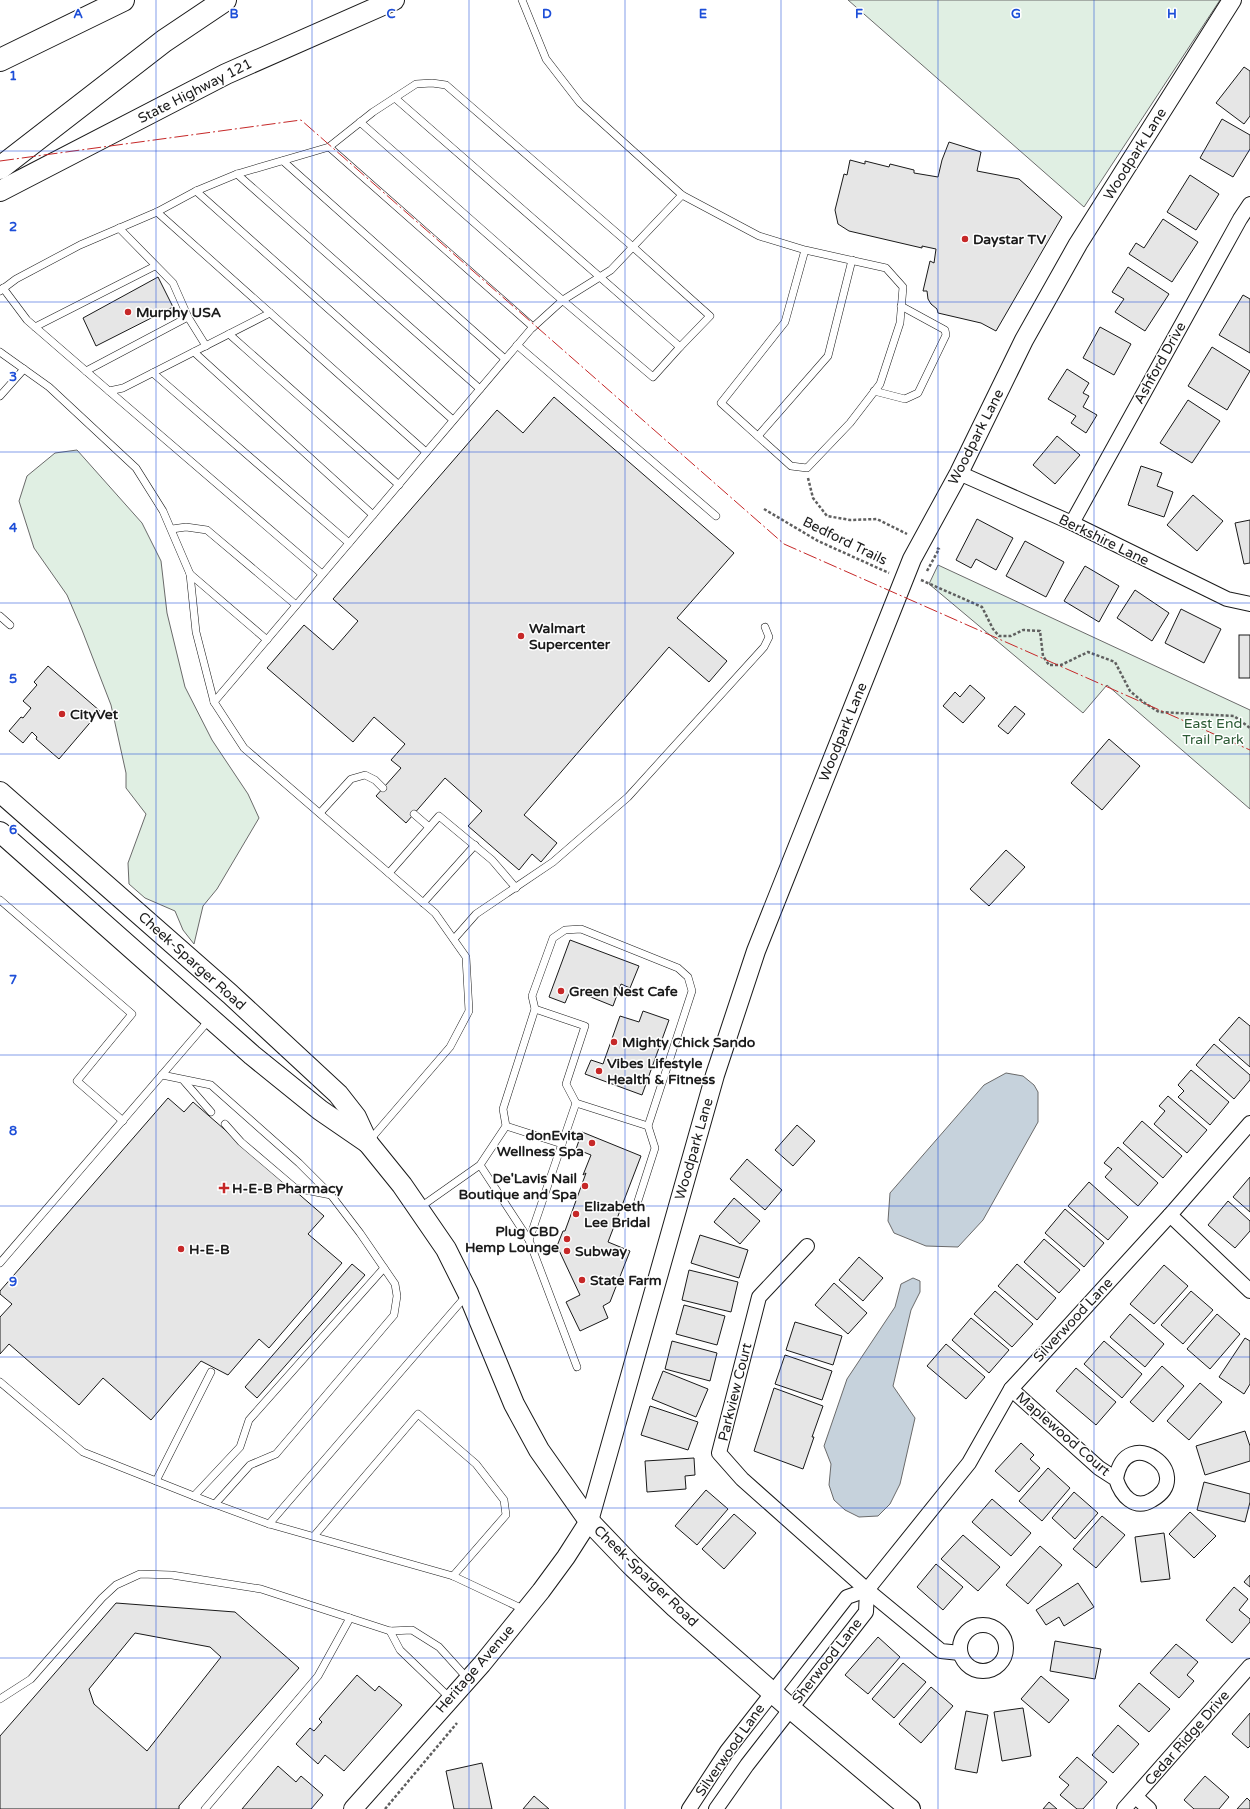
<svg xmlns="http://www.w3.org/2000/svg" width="1250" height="1809" font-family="'Varela Round',sans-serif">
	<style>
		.green { fill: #e0efe3; stroke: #6a6a6a }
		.water { fill: #c6d2dc; stroke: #6a6a6a }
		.building { fill: #e6e6e6; stroke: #1a1a1a; fill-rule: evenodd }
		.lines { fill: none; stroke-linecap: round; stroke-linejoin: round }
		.service-casing { stroke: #1a1a1a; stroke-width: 8 }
		.minor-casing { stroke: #1a1a1a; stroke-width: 16 }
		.tertiary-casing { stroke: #1a1a1a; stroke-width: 20 }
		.secondary-casing { stroke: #1a1a1a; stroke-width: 22 }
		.motorway-casing { stroke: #1a1a1a; stroke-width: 24 }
		.path { stroke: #5f5f5f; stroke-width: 2.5; stroke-dasharray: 3 2; stroke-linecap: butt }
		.service { stroke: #fff; stroke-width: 7 }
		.minor { stroke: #fff; stroke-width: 14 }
		.tertiary { stroke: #fff; stroke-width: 18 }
		.secondary { stroke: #fff; stroke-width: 20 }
		.motorway { stroke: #fff; stroke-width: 22 }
		.power { stroke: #c62828; stroke-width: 1; stroke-dasharray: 14 3 2 3; stroke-linecap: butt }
		.grid { fill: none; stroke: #1d4ed8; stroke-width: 1; stroke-opacity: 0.55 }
		.poi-dot { fill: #c62828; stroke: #fff; stroke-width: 1.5 }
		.labels { text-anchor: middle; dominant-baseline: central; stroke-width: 3; stroke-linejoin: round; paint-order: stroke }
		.street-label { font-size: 14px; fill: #1a1a1a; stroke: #fff }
		.poi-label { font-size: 14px; font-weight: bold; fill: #1a1a1a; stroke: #fff; text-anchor: start }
		.park-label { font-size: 14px; fill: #2b5a34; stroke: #fff }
		.grid-label { font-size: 13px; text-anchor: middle; font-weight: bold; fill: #1d4ed8; stroke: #fff; stroke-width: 3; stroke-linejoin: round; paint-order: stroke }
	</style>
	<rect width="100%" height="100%" fill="#fff"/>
	<g class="green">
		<polygon points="848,0 1220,0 1084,207"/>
		<polygon points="77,450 142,523 161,561 167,613 185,687 212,740 248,794 259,818 217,889 203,906 194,944 183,930 175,911 145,898 129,884 128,863 146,814 126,788 126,773 111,705 82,630 67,595 34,548 19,501 27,476 55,453"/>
		<polygon points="938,565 1250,710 1250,809 1107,685 1083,713 929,584"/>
	</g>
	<g class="water">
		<polygon points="1006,1073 1023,1076 1034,1085 1038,1092 1038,1122 983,1220 958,1247 926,1246 894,1233 888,1221 890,1193 984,1085"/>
		<polygon points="913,1278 920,1281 920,1292 911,1310 893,1386 915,1418 900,1484 890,1504 878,1516 859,1517 845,1510 834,1500 829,1485 831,1464 824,1446 847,1379 895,1307 901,1284"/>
	</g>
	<g class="building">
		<polygon points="1244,67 1250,71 1250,116 1244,124 1216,103"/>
		<polygon points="1222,119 1250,135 1250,149 1233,177 1200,158"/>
		<polygon points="949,142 981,152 977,171 1019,179 1062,217 996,331 981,323 938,313 937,309 931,304 928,299 927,291 923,291 930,261 934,263 936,249 922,246 922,248 849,231 838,224 835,210 844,174 847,175 850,160 865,164 865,161 889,167 890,164 914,170 914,173 938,177 942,160"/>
		<polygon points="1190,175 1219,194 1196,230 1167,212"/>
		<polygon points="1163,219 1198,242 1172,282 1129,254 1136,243 1144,248"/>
		<polygon points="1128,267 1169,294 1145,331 1115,312 1124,299 1112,292"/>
		<polygon points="158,277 173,307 96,346 83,318"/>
		<polygon points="1243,295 1250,299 1250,353 1219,335"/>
		<polygon points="1100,327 1131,344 1114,375 1083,358"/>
		<polygon points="1212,347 1250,371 1227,410 1188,386"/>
		<polygon points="1067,369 1089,383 1083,393 1089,396 1083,407 1097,415 1086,433 1071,423 1076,416 1048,399"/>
		<polygon points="554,397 734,553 677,618 727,661 709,682 669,647 524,815 557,843 541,862 532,854 519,870 468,826 482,811 445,778 406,823 376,796 401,768 391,760 405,744 374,717 353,742 267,668 304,625 333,650 358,621 333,599 497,410 523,433"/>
		<polygon points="1188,400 1220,421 1192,463 1160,443"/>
		<polygon points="1057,436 1080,455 1055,484 1033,465"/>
		<polygon points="1141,466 1162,473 1157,486 1173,492 1164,517 1128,505"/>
		<polygon points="1193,495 1223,521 1197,551 1167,525"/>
		<polygon points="977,519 1013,538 996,570 976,559 971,568 956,560"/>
		<polygon points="1250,520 1250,563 1244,564 1235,523"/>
		<polygon points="1025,541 1064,562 1046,597 1006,576"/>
		<polygon points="1085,566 1119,586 1099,622 1064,601"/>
		<polygon points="1135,590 1169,613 1152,641 1117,618"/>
		<polygon points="1181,609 1221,629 1204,663 1165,643"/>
		<rect x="1239" y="635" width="11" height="43"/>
		<polygon points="48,666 100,711 59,759 36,739 37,737 32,732 23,743 9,731 21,717 23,718 31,708 23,701 37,685 34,682"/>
		<polygon points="970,685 985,698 963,723 943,706 955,692 960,697"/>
		<polygon points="1015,706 1025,714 1008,734 998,726"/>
		<polygon points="1109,739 1140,766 1102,810 1071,783"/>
		<polygon points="1006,850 1025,867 989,906 970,889"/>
		<polygon points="570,940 639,966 630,988 621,984 613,1006 571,989 565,1003 549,997"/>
		<polygon points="643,1011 669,1020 642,1095 585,1074 591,1060 603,1064 620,1016 639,1022"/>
		<polygon points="1239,1017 1250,1026 1250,1067 1219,1040"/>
		<polygon points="1214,1044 1250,1075 1250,1080 1234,1099 1196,1065"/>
		<polygon points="1191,1070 1229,1102 1210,1125 1178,1097 1184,1091 1178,1085"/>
		<polygon points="1168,1096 1207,1130 1187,1153 1154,1124 1165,1111 1159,1106"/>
		<polygon points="168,1098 184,1112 193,1102 324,1216 308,1234 342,1263 269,1348 259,1339 228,1375 201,1361 151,1420 103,1378 79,1405 9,1344 0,1354 0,1317 12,1304 0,1294 0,1291"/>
		<polygon points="1142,1121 1182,1156 1163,1178 1123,1143"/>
		<polygon points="797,1125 815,1141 793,1166 775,1150"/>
		<polygon points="582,1132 641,1156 608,1242 630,1251 610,1302 603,1306 608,1318 580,1331 566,1302 580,1295 557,1246 563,1231 565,1231 586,1173 583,1175 591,1155 576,1149"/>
		<polygon points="1118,1147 1158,1183 1138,1206 1105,1177 1112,1169 1104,1163"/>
		<polygon points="747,1159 782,1190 765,1210 730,1179"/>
		<polygon points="1250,1177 1250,1212 1233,1197"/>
		<polygon points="1089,1182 1128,1217 1108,1240 1068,1206"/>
		<polygon points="734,1198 760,1221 740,1244 714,1222"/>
		<polygon points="1228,1201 1250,1221 1250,1231 1235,1248 1208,1225"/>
		<polygon points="1065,1209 1104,1243 1084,1267 1045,1233"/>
		<polygon points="700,1235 748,1250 739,1278 691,1263"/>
		<polygon points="1044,1239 1080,1270 1059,1293 1024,1262"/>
		<polygon points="859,1257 883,1278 863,1301 839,1280"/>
		<polygon points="352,1264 365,1275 257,1398 245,1387"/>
		<polygon points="1017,1264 1056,1298 1037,1320 998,1286"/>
		<polygon points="1164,1265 1188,1286 1154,1324 1130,1304"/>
		<polygon points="689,1270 738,1282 731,1312 682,1300"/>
		<polygon points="834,1283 867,1313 848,1334 815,1305"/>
		<polygon points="995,1291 1033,1324 1012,1347 974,1314"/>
		<polygon points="1191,1291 1213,1310 1183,1344 1161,1325"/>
		<polygon points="684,1305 725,1316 717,1345 676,1334"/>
		<polygon points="1130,1314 1164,1344 1145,1367 1110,1337"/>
		<polygon points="1217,1314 1240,1334 1210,1369 1187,1349"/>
		<polygon points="971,1318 1009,1350 989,1373 952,1340"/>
		<polygon points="795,1322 842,1336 833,1365 786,1350"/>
		<polygon points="1245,1338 1250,1341 1250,1384 1244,1394 1219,1377"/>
		<polygon points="672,1341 717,1353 710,1381 665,1369"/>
		<polygon points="1104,1341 1142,1374 1122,1398 1084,1364"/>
		<polygon points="946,1344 985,1377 966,1399 927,1366"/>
		<polygon points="785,1355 832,1371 822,1400 775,1384"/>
		<polygon points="1162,1366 1184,1386 1153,1422 1130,1402"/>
		<polygon points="1076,1368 1116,1402 1096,1425 1056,1391"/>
		<polygon points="663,1371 708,1389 696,1417 652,1399"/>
		<polygon points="1200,1383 1222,1402 1189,1440 1167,1421"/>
		<polygon points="774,1388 823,1406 812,1437 814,1437 803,1469 754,1451"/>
		<polygon points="650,1406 698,1422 688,1450 641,1435"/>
		<polygon points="1245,1431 1250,1446 1250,1461 1205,1475 1196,1446"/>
		<polygon points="1021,1443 1034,1455 1030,1459 1040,1468 1019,1492 995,1471"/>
		<polygon points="694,1458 695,1475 685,1476 686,1489 647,1492 645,1461"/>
		<polygon points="1048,1468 1070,1488 1042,1521 1019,1501"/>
		<polygon points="1204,1482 1250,1494 1250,1502 1245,1522 1197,1510"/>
		<polygon points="706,1490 728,1509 697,1545 675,1526"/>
		<polygon points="1074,1492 1098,1513 1075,1539 1052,1518"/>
		<polygon points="992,1499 1031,1533 1011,1556 972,1522"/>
		<polygon points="1190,1512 1216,1536 1194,1558 1169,1534"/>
		<polygon points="734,1514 756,1533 724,1569 702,1549"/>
		<polygon points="1102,1516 1125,1535 1096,1568 1073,1549"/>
		<polygon points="1164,1533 1170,1579 1141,1582 1135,1537"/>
		<polygon points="963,1535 1000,1567 978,1591 941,1559"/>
		<polygon points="1040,1546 1062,1565 1028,1604 1006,1585"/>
		<polygon points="936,1564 963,1587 943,1610 917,1587"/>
		<polygon points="1250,1575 1250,1587 1244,1582"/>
		<polygon points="1078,1583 1094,1607 1064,1626 1059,1617 1046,1625 1036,1610"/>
		<polygon points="1234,1587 1248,1599 1239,1610 1250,1619 1250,1622 1232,1643 1206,1620"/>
		<path d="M116 1603 235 1612 299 1668 179 1806V1809H0V1736ZM135 1633 210 1647 221 1657 147 1751 94 1704 89 1689Z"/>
		<polygon points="878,1637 900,1657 868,1694 845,1675"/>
		<polygon points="1055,1641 1101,1649 1095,1679 1050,1671"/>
		<polygon points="1176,1644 1198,1662 1187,1675 1194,1681 1179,1698 1150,1673"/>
		<polygon points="903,1663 926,1682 894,1718 872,1699"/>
		<polygon points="357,1675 375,1691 379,1686 402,1705 344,1771 325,1755 318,1764 296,1744 310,1728 314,1731 322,1722 319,1719"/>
		<polygon points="1041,1676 1069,1700 1049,1723 1021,1699"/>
		<polygon points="1139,1683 1170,1709 1149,1732 1119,1706"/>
		<polygon points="931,1687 953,1706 921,1743 899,1724"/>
		<polygon points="1023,1708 1031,1756 1002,1761 994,1712"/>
		<polygon points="966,1711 988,1715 977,1773 955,1769"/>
		<polygon points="1250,1713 1250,1746 1248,1748 1232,1734"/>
		<polygon points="1118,1725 1139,1744 1113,1773 1092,1755"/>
		<polygon points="1077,1757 1107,1782 1083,1809 1077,1809 1060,1795 1069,1785 1059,1777"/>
		<polygon points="482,1763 492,1809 454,1809 446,1771"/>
		<polygon points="278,1766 296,1782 301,1776 323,1795 311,1809 242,1809"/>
		<polygon points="1205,1776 1229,1797 1219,1809 1194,1809 1184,1800"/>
		<polygon points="534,1796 549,1809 523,1809"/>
		<polygon points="1247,1798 1250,1801 1250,1809 1237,1809"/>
		<polygon points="1049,1802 1057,1809 1043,1809"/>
	</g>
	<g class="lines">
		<g class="service-casing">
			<g id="service">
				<polyline points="522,0 546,59 580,103 682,195 759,236 805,250 886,268 903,287 900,323 880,384 850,423 807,468 791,466 721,403 785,322 805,250"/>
				<polyline points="360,122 554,293 653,377 680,347 395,98"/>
				<polyline points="329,147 533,327"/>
				<polyline points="283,161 505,359"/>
				<polyline points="237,174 480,389"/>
				<polyline points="196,191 453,420"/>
				<polyline points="157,212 426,452"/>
				<polyline points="119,228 173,283 188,317 206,346"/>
				<polyline points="3,288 27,320 109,391 123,388 270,313"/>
				<polyline points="0,291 16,279 80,245 157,212 196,191 237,174 329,147 373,112 416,84 432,83 446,85 633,247 710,316 680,347"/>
				<polyline points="35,327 155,266"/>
				<polyline points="229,334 399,485"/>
				<polyline points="517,345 716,516"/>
				<polyline points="0,352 49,387 136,468 163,511 190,574 196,632 214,702 244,748 435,913 466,957 469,1011 450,1047 369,1141"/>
				<polyline points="194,352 373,515"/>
				<polyline points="86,371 188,317"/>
				<polyline points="153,373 349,543"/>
				<polyline points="109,391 322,574"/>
				<polyline points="874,391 905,399 918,393 946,335 945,330 901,306"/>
				<polyline points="0,396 24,369"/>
				<polyline points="758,436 828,356 852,260"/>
				<polyline points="172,529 186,527 207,530 296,605"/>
				<polyline points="190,574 267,640"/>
				<polyline points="0,616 10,625"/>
				<polyline points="214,702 531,329 563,300 611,270 682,195"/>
				<polyline points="320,813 351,779 365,775 375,780 383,788"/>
				<polyline points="414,814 429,827"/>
				<polyline points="389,873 439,816 492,860 516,888"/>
				<polyline points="0,900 132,1014 77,1081 123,1121"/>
				<polyline points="423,903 475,845"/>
				<polyline points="454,939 476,914 553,862 628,797 764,647 769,637 765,627"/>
				<polyline points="535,1009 585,1026 566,1084 576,1103"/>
				<polyline points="162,1075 211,1085 299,1163 331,1195 360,1233 395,1284 397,1296 394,1315 276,1454 250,1465 215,1504"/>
				<polyline points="184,1081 211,1112"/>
				<polyline points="225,1124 241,1142 295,1188 331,1195"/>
				<polyline points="506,1126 562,1144"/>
				<polyline points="636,1207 655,1148 648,1126"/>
				<polyline points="419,1208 480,1165 506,1126 503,1109 535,1009 532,996 553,938 565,930 581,929 678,968 688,977 692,991 648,1126 576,1103 529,1240 480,1165"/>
				<polyline points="529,1240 577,1367"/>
				<polyline points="0,1263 210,1019"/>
				<polyline points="0,1382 83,1452 209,1502 269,1524 453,1576 525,1610"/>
				<polyline points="156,1481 211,1372"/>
				<polyline points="194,1496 240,1447 249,1420 384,1268"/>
				<polyline points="269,1524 466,1296"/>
				<polyline points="314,1536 418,1414 476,1464 504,1500 506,1515 453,1576"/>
				<polyline points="390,1631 400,1650 450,1698"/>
				<polyline points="0,1699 31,1679 102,1598 116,1585 140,1574 172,1575 261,1589 390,1631 412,1630 439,1647 468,1679"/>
				<polyline points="205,1809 318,1676 350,1618"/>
			</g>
		</g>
		<g class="minor-casing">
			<g id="minor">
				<polyline points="959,473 1072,523 1227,599 1250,604"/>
				<polyline points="1072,523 1240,219 1250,204"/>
				<polyline points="1170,1215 1250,1291"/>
				<polyline points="807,1246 759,1297 719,1453 742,1479 867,1590 941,1651 960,1653"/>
				<path d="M1011 1389 1099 1468 1116 1479C1121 1495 1134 1511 1152 1500 1198 1474 1125 1421 1116 1479"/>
				<circle cx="983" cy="1648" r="23"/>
				<polyline points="1136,1797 1149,1809"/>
				<polyline points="689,1809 727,1751 847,1597 867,1590 969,1463 1011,1389 1170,1215 1250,1123"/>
				<polyline points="716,1809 747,1765 866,1612 867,1590"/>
				<polyline points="1124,1809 1250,1666"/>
			</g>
		</g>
		<g class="tertiary-casing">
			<polyline id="tertiary" points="353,1809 482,1664 541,1591 566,1557 589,1521 715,1075 756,951 912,559 959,473 1024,340 1078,244 1232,0"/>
		</g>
		<g class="secondary-casing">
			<g id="secondary">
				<polyline points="0,191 226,74 394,0"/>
				<polyline points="0,792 230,994 338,1094 356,1117 368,1143 402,1185 446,1249 468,1293 514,1404 539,1450 589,1521 631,1565 675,1607 790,1708 910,1809"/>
				<polyline points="0,832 252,1055 320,1110 368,1143"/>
			</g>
		</g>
		<g class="motorway-casing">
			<g id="motorway">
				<polyline points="0,60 123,0"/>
				<polyline points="0,168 164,41 225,0"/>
			</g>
		</g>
		<g class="path">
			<polyline points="808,478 813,498 827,516 850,520 877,519 907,534"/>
			<polyline points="764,509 818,541 889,573"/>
			<polyline points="927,571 939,549 937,548"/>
			<polyline points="921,580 982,607 993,629 999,636 1011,636 1023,630 1040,631 1043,656 1049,665 1061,665 1088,652 1115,662 1130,691 1143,702 1159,712 1234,716 1250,728"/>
			<polyline points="385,1809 457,1723"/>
		</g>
		<use href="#service" class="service"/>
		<use href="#minor" class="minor"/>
		<use href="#tertiary" class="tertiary"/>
		<use href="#secondary" class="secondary"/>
		<use href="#motorway" class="motorway"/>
		<polyline class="power" points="0,161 301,120 784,544 1250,750"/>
	</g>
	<path class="grid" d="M156 0V1809M312 0V1809M469 0V1809M625 0V1809M781 0V1809M938 0V1809M1094 0V1809M0 151H1250M0 302H1250M0 452H1250M0 603H1250M0 754H1250M0 904H1250M0 1055H1250M0 1206H1250M0 1357H1250M0 1508H1250M0 1658H1250"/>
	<g class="poi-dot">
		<circle cx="965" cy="239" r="4"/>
		<circle cx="128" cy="312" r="4"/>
		<circle cx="521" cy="636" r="4"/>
		<circle cx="62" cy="714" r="4"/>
		<circle cx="561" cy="991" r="4"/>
		<circle cx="614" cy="1042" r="4"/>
		<circle cx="599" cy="1071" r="4"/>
		<circle cx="592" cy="1143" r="4"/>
		<circle cx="585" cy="1186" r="4"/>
		<path d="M222 1182h4v4h4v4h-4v4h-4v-4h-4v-4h4z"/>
		<circle cx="576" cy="1214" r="4"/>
		<circle cx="567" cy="1239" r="4"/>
		<circle cx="181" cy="1249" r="4"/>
		<circle cx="567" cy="1251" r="4"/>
		<circle cx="582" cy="1280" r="4"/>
	</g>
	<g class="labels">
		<g class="street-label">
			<text transform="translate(195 91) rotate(-27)">State Highway 121</text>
			<text transform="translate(1135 154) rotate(-58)">Woodpark Lane</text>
			<text transform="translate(1160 363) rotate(-61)">Ashford Drive</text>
			<text transform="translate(976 437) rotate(-63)">Woodpark Lane</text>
			<text transform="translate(1104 540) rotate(26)">Berkshire Lane</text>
			<text transform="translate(845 541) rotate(26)">Bedford Trails</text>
			<text transform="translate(843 732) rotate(-68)">Woodpark Lane</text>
			<text transform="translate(192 961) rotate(42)">Cheek-Sparger Road</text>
			<text transform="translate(694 1149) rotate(-74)">Woodpark Lane</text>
			<text transform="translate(1073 1320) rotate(-47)">Silverwood Lane</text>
			<text transform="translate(735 1392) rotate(-76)">Parkview Court</text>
			<text transform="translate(1063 1434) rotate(41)">Maplewood Court</text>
			<text transform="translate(646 1576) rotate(44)">Cheek-Sparger Road</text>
			<text transform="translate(827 1661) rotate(-52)">Sherwood Lane</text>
			<text transform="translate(475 1669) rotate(-49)">Heritage Avenue</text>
			<text transform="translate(1187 1738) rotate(-49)">Cedar Ridge Drive</text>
			<text transform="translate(730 1750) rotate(-55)">Silverwood Lane</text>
		</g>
		<g class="poi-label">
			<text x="973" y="239">Daystar TV</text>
			<text x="136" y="312">Murphy USA</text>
			<text x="529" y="628">Walmart<tspan x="529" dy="16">Supercenter</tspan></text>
			<text x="70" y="714">CityVet</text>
			<text x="569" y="991">Green Nest Cafe</text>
			<text x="622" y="1042">Mighty Chick Sando</text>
			<text x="607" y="1063">Vibes Lifestyle<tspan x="607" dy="16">Health &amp; Fitness</tspan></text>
			<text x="584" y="1135" text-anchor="end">donEvita<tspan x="584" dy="16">Wellness Spa</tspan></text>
			<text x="577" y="1178" text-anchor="end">De'Lavis Nail<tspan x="577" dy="16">Boutique and Spa</tspan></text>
			<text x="232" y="1188">H-E-B Pharmacy</text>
			<text x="584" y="1206">Elizabeth<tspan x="584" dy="16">Lee Bridal</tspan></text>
			<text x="559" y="1231" text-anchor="end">Plug CBD<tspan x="559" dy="16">Hemp Lounge</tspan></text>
			<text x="189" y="1249">H-E-B</text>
			<text x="575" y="1251">Subway</text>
			<text x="590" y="1280">State Farm</text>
		</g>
		<g class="park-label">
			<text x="1213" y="723">East End<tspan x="1213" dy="16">Trail Park</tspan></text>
		</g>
	</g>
	<g class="grid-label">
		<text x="78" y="18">A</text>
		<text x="234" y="18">B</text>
		<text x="391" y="18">C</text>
		<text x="547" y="18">D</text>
		<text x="703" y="18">E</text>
		<text x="859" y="18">F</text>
		<text x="1016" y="18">G</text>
		<text x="1172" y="18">H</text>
		<text x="13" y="80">1</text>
		<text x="13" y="231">2</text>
		<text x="13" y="381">3</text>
		<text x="13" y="532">4</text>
		<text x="13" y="683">5</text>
		<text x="13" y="834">6</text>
		<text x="13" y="984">7</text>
		<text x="13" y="1135">8</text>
		<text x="13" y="1286">9</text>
	</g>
</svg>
